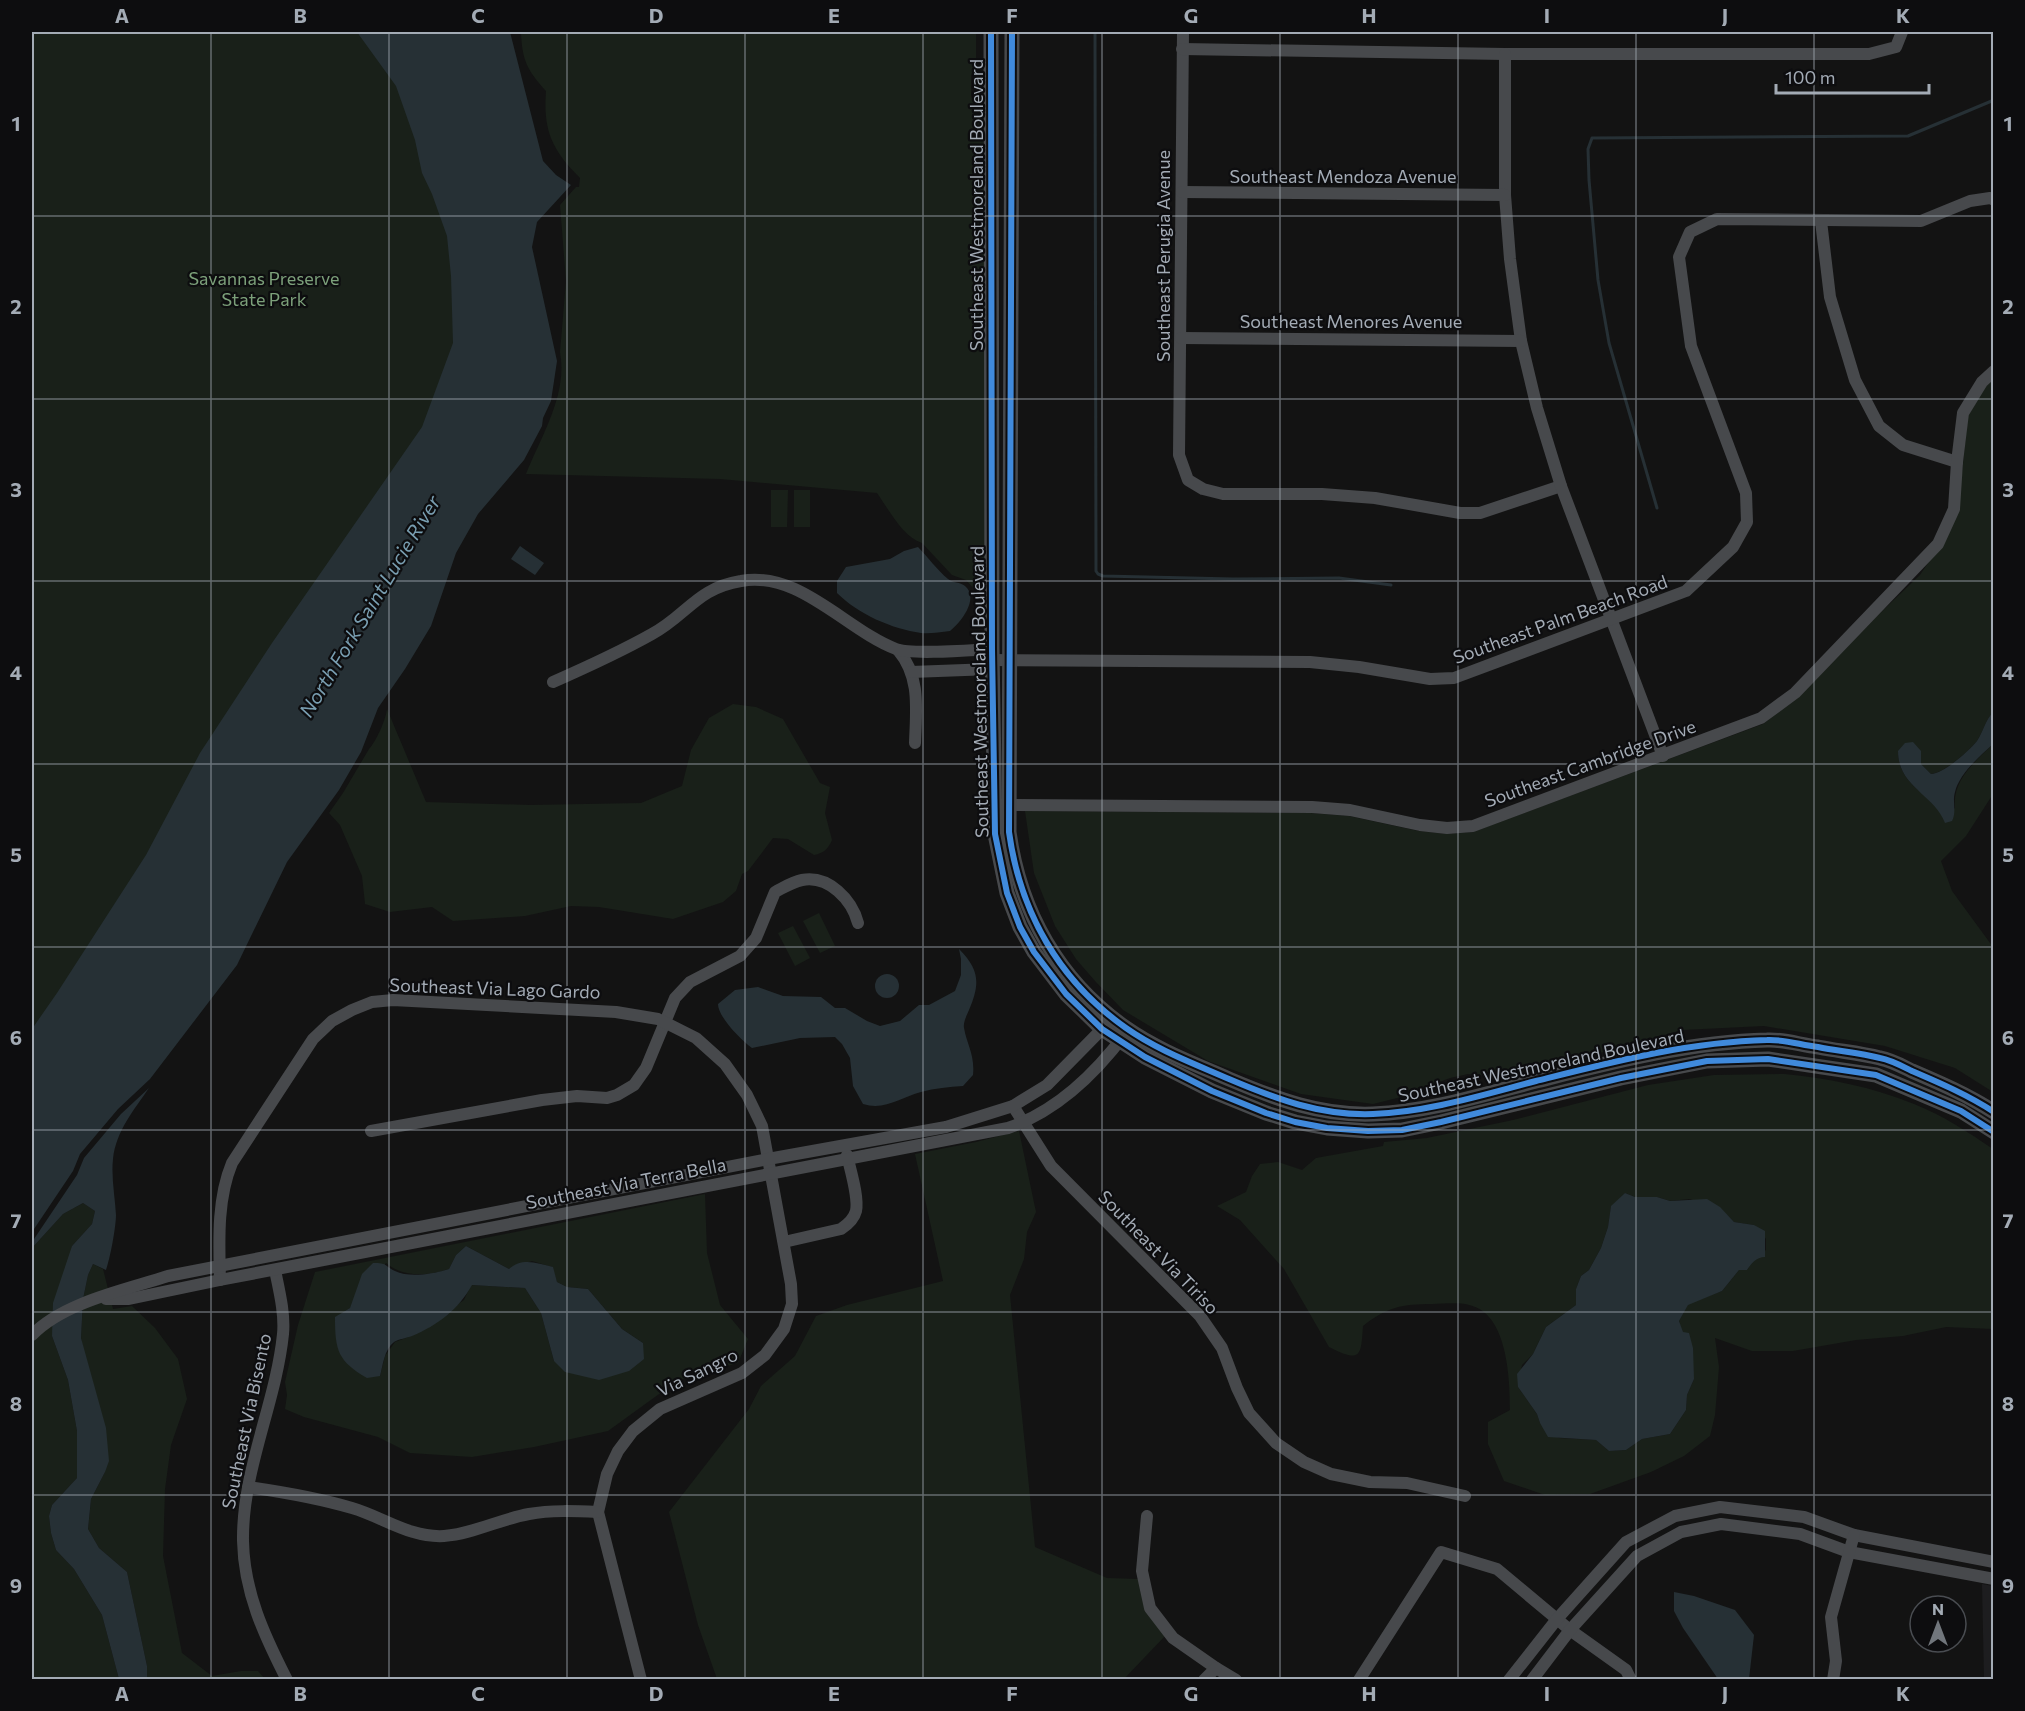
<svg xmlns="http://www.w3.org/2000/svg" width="2025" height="1711" font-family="Commissioner,sans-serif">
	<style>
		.built { fill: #1d1d1f }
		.green { fill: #192019; fill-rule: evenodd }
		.water { fill: #263035 }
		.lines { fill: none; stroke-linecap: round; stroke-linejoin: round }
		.stream { stroke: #263035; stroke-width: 3 }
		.minor { stroke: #47494c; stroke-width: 12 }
		.tertiary { stroke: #47494c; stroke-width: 15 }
		.cycleway-casing { stroke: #0d0d0f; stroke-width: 10 }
		.cycleway { stroke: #408adc; stroke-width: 6 }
		.grid { fill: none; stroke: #a3abb5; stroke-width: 1.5; stroke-opacity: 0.55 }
		.labels { text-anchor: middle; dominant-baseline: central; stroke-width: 4.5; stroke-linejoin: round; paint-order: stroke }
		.street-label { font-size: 18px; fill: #a3abb5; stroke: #0d0d0f }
		.park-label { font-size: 18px; fill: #7ca07a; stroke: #0d0d0f }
		.water-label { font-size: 20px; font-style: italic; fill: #799eb1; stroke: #0d0d0f }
		.neatline { fill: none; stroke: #a3abb5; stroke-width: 2 }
		.grid-label { font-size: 20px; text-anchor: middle; font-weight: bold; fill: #a3abb5 }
	</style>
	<rect width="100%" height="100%" fill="#131313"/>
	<polygon class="built" points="1982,1584 1993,1586 1993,1679 1984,1679"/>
	<g class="green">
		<polygon points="32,32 422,32 488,379 32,1096"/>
		<path d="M521 32H976V69L971 75V97L983 108 987 588 974 589 966 580 952 575 922 543C903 537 889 510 877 493L720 479 526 474C541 436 568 395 560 352L566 281 560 205 576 187H579L580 178C552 150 543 131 546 91 527 70 522 60 521 32Z"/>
		<path d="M1993 379V712C1985 721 1983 732 1977 741 1969 751 1944 773 1931 774L1921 764V751H1898C1898 785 1929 792 1943 816L1955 808C1952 780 1975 762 1993 744V794L1966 836 1941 861 1952 891 1993 947V1092L1955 1068 1885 1046 1764 1026 1682 1030 1589 1056 1499 1077 1468 1074 1450 1078 1397 1098 1373 1104 1301 1094 1208 1061 1123 1010 1095 981 1076 959 1055 926 1034 873 1025 811 1311 813 1349 816 1419 831 1447 834 1473 832 1763 724 1799 697 1876 617 1920 575 1930 560 1962 473 1968 415 1986 386Z"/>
		<polygon points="771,490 788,490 787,527 771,527"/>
		<rect x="794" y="490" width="16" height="37"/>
		<path d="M733 704 756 707 783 719 820 783 830 787 825 813 832 840C828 849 824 853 814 855L788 839 773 838 748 871 742 874 736 891 723 902 673 919 599 907 571 906 525 916 453 921 432 907 390 912 365 904 362 876 340 825 329 813 343 793 369 749C376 742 386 719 387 709L426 802 530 805 641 803 682 786 691 750 709 718Z"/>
		<polygon points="819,913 835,946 820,953 803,921"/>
		<polygon points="793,926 810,958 795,966 778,933"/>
		<path d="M1784 1074C1828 1078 1872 1087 1914 1104 1942 1115 1968 1132 1993 1149V1329L1946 1327 1903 1336 1856 1340 1793 1351H1752L1715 1338 1719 1367 1715 1415 1710 1436 1684 1456 1651 1472 1590 1494 1545 1495 1504 1481 1488 1444V1422L1510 1410C1510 1380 1508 1313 1469 1305 1458 1302 1444 1304 1432 1304 1402 1304 1387 1307 1363 1326 1361 1355 1362 1364 1329 1347L1284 1269 1240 1220 1217 1206 1246 1192 1252 1176 1260 1164 1278 1162 1302 1170 1316 1158 1383 1146 1384 1142 1427 1138 1513 1120 1648 1085 1714 1075ZM1625 1193 1635 1197H1657L1670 1201 1690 1199 1727 1215 1734 1222 1754 1225 1766 1239V1250L1752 1262 1747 1270H1739L1722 1291 1688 1304 1679 1321 1694 1379 1687 1395 1686 1410 1670 1434 1642 1439 1626 1450 1609 1451 1596 1440 1559 1438 1540 1423 1537 1414 1518 1387 1522 1365 1533 1354 1546 1327 1576 1305V1289L1581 1276 1589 1270 1601 1248 1608 1227 1611 1207Z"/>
		<polygon points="1019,1131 1036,1212 1027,1232 1024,1259 1010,1295 1035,1547 1107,1578 1138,1579 1165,1636 1123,1680 717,1679 698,1625 669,1512 749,1409 761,1386 795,1356 816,1316 847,1305 943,1281 915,1154 976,1142"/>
		<path d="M705 1194 707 1253 720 1305 748 1339 738 1363 677 1381 608 1431 534 1447 472 1457 410 1453 378 1437 304 1417 285 1409 287 1395 285 1382 298 1325 315 1272ZM466 1246 509 1269 532 1261 552 1267 557 1282 567 1287 588 1289 622 1329 643 1343 554 1361 541 1313 525 1288 471 1285 464 1300 411 1336 395 1342 385 1356 380 1376 335 1318 350 1308 386 1263C404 1278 428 1276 449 1269L456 1255Z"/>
		<polygon points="83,1203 95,1211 92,1224 72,1246 52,1336 68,1380 77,1431 77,1478 52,1505 49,1516 51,1533 56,1550 74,1569 102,1615 119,1679 32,1679 32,1248 63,1214"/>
		<polygon points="93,1264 103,1269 113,1309 132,1306 155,1328 178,1359 187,1399 171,1445 165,1489 163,1556 182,1653 212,1676 241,1671 258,1671 265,1679 147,1679 147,1666 127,1572 99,1548 88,1529 91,1499 105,1472 81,1338 83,1299 88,1275"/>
	</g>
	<g class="water">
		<polygon points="357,32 510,32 543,161 556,175 571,185 537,222 532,247 557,361 551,401 543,418 542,426 524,460 478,514 456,553 431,626 405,669 378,708 361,752 339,790 287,862 237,965 150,1079 118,1109 80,1154 73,1171 32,1232 32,1029 57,993 146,855 200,753 272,643 422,427 453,343 451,276 447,236 432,194 422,173 415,140 396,86"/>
		<polygon points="520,546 544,563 535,575 511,559"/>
		<path d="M918 547C928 557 937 570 948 579 953 583 960 582 965 586 980 599 960 623 950 631 940 632 930 634 921 633 892 629 858 614 837 593V581L846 567 890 559 904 551Z"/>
		<path d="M1993 712V744C1980 756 1959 774 1955 792 1952 802 1957 811 1952 821L1945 823C1934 794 1898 787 1898 751L1905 743 1913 742 1921 751V764L1931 774C1943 774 1969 751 1977 741 1983 732 1985 721 1993 712Z"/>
		<path d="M959 949C980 970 980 984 969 1010 967 1015 963 1022 964 1028 967 1045 975 1055 973 1075L963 1086C949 1087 935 1088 921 1092 901 1097 885 1111 863 1104L853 1086 850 1058 842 1044 835 1037 800 1038 752 1048C741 1040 718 1017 718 1004L735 990 758 987 783 996 821 997 835 1008H845L867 1021 880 1026 900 1021 919 1005H929L955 991 961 975V959Z"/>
		<circle cx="887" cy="986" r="12"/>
		<path d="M149 1088C134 1110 116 1131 113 1159 111 1177 115 1197 116 1215 116 1227 110 1259 106 1270L93 1264 88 1275 83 1299 81 1338 106 1428 109 1461 105 1472 91 1499 88 1529 99 1548 127 1572 147 1666V1679H119L102 1615 74 1569 56 1550 51 1533 49 1516 52 1505 77 1478V1431L68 1380 52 1336 53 1303 72 1246 92 1224 95 1211 83 1203 63 1214 32 1248V1242L77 1175 84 1158 121 1114Z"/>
		<path d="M1625 1193 1635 1197H1657L1670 1201 1707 1199 1720 1207 1734 1222 1754 1225 1765 1231V1257C1756 1257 1751 1264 1747 1270H1739L1722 1291 1688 1305 1679 1321 1683 1332 1689 1333 1693 1348 1694 1379 1687 1395 1686 1410 1670 1434 1642 1439 1626 1450 1609 1451 1596 1440 1548 1437 1540 1423 1537 1414 1518 1387 1517 1374 1533 1354 1546 1327 1576 1305V1289L1581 1276 1589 1270 1601 1248 1608 1227 1611 1206Z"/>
		<path d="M466 1246 509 1269C522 1257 537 1263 553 1267L557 1282 567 1287 588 1289 622 1329 643 1343 644 1359 629 1371 599 1380 565 1372 554 1361 541 1313 525 1288 472 1285C458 1310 438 1325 412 1336 407 1338 399 1339 394 1342 384 1350 383 1365 380 1376L367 1378C338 1361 335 1351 335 1317L350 1308 362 1274 373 1263C388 1263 383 1265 395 1271 409 1278 434 1274 449 1269L456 1255Z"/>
		<polygon points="1674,1592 1694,1596 1735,1610 1754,1635 1749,1679 1718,1679 1683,1628 1674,1611"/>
	</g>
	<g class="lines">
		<g class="stream">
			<polyline points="1095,32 1096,571 1098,574 1103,576 1233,579 1339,578 1391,585"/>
			<polyline points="1657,508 1609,343 1598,280 1589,180 1588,149 1592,138 1908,136 1994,100"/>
		</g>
		<g class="minor">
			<polyline points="1183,32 1179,455 1188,480 1203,489 1223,494 1322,494 1375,498 1460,513 1480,513 1561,486"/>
			<polyline points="1182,49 1505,54 1869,54 1896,47 1902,32"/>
			<polyline points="1505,54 1505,195 1510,259 1521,341 1537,408 1561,486 1663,756"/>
			<polyline points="1182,192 1505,195"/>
			<polyline points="1821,221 1830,297 1855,380 1879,426 1903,445 1957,462"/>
			<polyline points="1181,338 1521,341"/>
			<path d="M898 650C921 677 916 710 915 743"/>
			<polyline points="992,660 1310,662 1359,667 1430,679 1454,678 1686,591 1733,547 1747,522 1746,493 1691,346 1679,257 1690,232 1717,219 1921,221 1970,201 1990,198 1994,200"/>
			<polyline points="911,672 992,669"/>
			<path d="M553 682C587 667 620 652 652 634 687 615 697 588 741 581 799 570 846 630 896 649 912 655 972 650 992 649"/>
			<polyline points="1001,805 1312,807 1350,810 1420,825 1447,828 1473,826 1761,718 1795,693 1938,544 1954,509 1957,462 1963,413 1982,382 1994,371"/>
			<polyline points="1013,1106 1051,1166 1200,1316 1222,1348 1237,1388 1249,1413 1276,1443 1304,1462 1331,1474 1370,1482 1407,1483 1465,1496"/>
			<path d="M371 1131 542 1100 577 1096 607 1098 617 1095 634 1085 646 1068 675 998 690 982 740 956 756 938 775 892C783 888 792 882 802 880 829 875 852 900 858 923"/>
			<path d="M784 1242 841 1229C847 1225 854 1219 856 1211 859 1197 850 1169 847 1155"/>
			<path d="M275 1270C279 1290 285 1313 283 1334 276 1403 242 1470 243 1541 244 1592 264 1635 287 1680"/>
			<path d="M220 1280C219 1241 217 1199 232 1163L313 1039 332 1021 352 1010 372 1002 393 1000 616 1012 658 1019 696 1038 725 1064 747 1095 762 1126 791 1284 792 1304 784 1329 765 1355 742 1373 660 1409 633 1431 618 1451 607 1474 598 1512 641 1680"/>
			<path d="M106 1299H129L220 1280 1008 1128C1057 1111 1095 1074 1125 1034"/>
			<path d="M32 1335C64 1302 125 1290 168 1276L768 1159 946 1127 1013 1106 1047 1085 1108 1023"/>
			<path d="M248 1487C283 1492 318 1498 352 1508 383 1517 410 1538 444 1536 473 1534 500 1519 529 1514 551 1510 575 1511 598 1512"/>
			<polyline points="1147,1516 1142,1571 1150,1608 1173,1638 1216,1668 1236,1680"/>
			<polyline points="1204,1680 1216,1668"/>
			<polyline points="1359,1680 1441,1552 1497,1569 1570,1630 1626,1670 1631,1680"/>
			<polyline points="1509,1680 1557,1619 1626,1542 1675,1516 1720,1507 1804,1517 1854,1535 1994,1562"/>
			<polyline points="1532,1680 1570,1630 1637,1556 1681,1532 1721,1524 1800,1534 1849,1552 1994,1579"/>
			<polyline points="1833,1680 1836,1661 1831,1617 1854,1535"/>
		</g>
		<g class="tertiary">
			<polyline points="991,32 992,649 995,834 1007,893 1020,927 1034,952 1066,994 1102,1029 1145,1057 1212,1091 1266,1113 1295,1122 1327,1128 1368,1131 1402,1130 1441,1122 1621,1078 1707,1061 1768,1059 1876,1075 1961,1111 1994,1132"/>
			<path d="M1012 32 1009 832C1020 912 1059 981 1126 1028 1157 1050 1195 1064 1229 1079 1276 1099 1321 1116 1373 1114 1428 1112 1482 1095 1536 1081 1612 1062 1688 1042 1767 1040 1783 1039 1801 1045 1818 1047 1838 1051 1860 1053 1880 1058 1891 1060 1902 1066 1912 1071 1940 1083 1968 1095 1994 1112"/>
		</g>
		<g class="cycleway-casing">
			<g id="cycleway">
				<polyline points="991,32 992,649 995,834 1007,893 1020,927 1034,952 1066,994 1102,1029 1145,1057 1212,1091 1266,1113 1295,1122 1327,1128 1368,1131 1402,1130 1441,1122 1621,1078 1707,1061 1768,1059 1876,1075 1961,1111 1994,1132"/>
				<path d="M1012 32 1009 832C1020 912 1059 981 1126 1028 1157 1050 1195 1064 1229 1079 1276 1099 1321 1116 1373 1114 1428 1112 1482 1095 1536 1081 1612 1062 1688 1042 1767 1040 1783 1039 1801 1045 1818 1047 1838 1051 1860 1053 1880 1058 1891 1060 1902 1066 1912 1071 1940 1083 1968 1095 1994 1112"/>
			</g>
		</g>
		<use href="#cycleway" class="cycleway"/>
	</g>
	<path class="grid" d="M211 32V1680M389 32V1680M567 32V1680M745 32V1680M923 32V1680M1102 32V1680M1280 32V1680M1458 32V1680M1636 32V1680M1814 32V1680M32 216H1994M32 399H1994M32 581H1994M32 764H1994M32 947H1994M32 1130H1994M32 1312H1994M32 1495H1994"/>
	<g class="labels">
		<g class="street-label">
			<text x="1343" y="176">Southeast Mendoza Avenue</text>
			<text transform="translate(976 205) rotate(-90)">Southeast Westmoreland Boulevard</text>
			<text transform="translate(1163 256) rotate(-90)">Southeast Perugia Avenue</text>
			<text x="1351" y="321">Southeast Menores Avenue</text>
			<text transform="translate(1560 619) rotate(-20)">Southeast Palm Beach Road</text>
			<text transform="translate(979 692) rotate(-91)">Southeast Westmoreland Boulevard</text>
			<text transform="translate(1590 763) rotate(-20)">Southeast Cambridge Drive</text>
			<text transform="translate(495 988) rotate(2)">Southeast Via Lago Gardo</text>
			<text transform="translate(1541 1065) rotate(-12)">Southeast Westmoreland Boulevard</text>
			<text transform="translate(626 1183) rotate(-11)">Southeast Via Terra Bella</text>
			<text transform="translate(1159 1252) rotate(46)">Southeast Via Tiriso</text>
			<text transform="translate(697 1372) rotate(-26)">Via Sangro</text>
			<text transform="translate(246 1421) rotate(-78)">Southeast Via Bisento</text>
		</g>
		<g class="park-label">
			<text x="264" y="278">Savannas Preserve<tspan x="264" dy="21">State Park</tspan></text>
		</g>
		<g class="water-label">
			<text transform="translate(369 606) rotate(-59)">North Fork Saint Lucie River</text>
		</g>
	</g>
	<rect width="2025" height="1711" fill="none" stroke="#0d0d0f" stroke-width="66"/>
	<g transform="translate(1938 1624)"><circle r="28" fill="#0d0d0f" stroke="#494c51" stroke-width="1.5"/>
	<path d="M0-4.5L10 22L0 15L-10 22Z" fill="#71767c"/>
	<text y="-9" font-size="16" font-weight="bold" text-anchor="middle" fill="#a3abb5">N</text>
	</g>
	<path d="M1776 84v9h153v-9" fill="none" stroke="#a3abb5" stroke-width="3"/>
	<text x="1785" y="84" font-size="18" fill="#a3abb5" stroke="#0d0d0f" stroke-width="4.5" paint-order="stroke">100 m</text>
	<rect x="33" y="33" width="1959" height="1645" class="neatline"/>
	<g class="grid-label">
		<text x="122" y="23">A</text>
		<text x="300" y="23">B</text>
		<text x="478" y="23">C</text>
		<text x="656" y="23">D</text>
		<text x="834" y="23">E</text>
		<text x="1012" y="23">F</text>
		<text x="1191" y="23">G</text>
		<text x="1369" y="23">H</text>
		<text x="1547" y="23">I</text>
		<text x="1725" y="23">J</text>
		<text x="1903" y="23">K</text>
		<text x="16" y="131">1</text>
		<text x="2008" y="131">1</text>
		<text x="16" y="314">2</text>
		<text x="2008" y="314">2</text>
		<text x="16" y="497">3</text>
		<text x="2008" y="497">3</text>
		<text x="16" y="680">4</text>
		<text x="2008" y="680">4</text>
		<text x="16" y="862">5</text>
		<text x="2008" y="862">5</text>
		<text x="16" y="1045">6</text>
		<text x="2008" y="1045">6</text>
		<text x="16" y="1228">7</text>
		<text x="2008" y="1228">7</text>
		<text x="16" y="1411">8</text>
		<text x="2008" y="1411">8</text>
		<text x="16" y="1593">9</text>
		<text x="2008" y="1593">9</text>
		<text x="122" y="1701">A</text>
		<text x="300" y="1701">B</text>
		<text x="478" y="1701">C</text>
		<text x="656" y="1701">D</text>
		<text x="834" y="1701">E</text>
		<text x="1012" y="1701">F</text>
		<text x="1191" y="1701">G</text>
		<text x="1369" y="1701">H</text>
		<text x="1547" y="1701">I</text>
		<text x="1725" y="1701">J</text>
		<text x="1903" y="1701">K</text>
	</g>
</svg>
